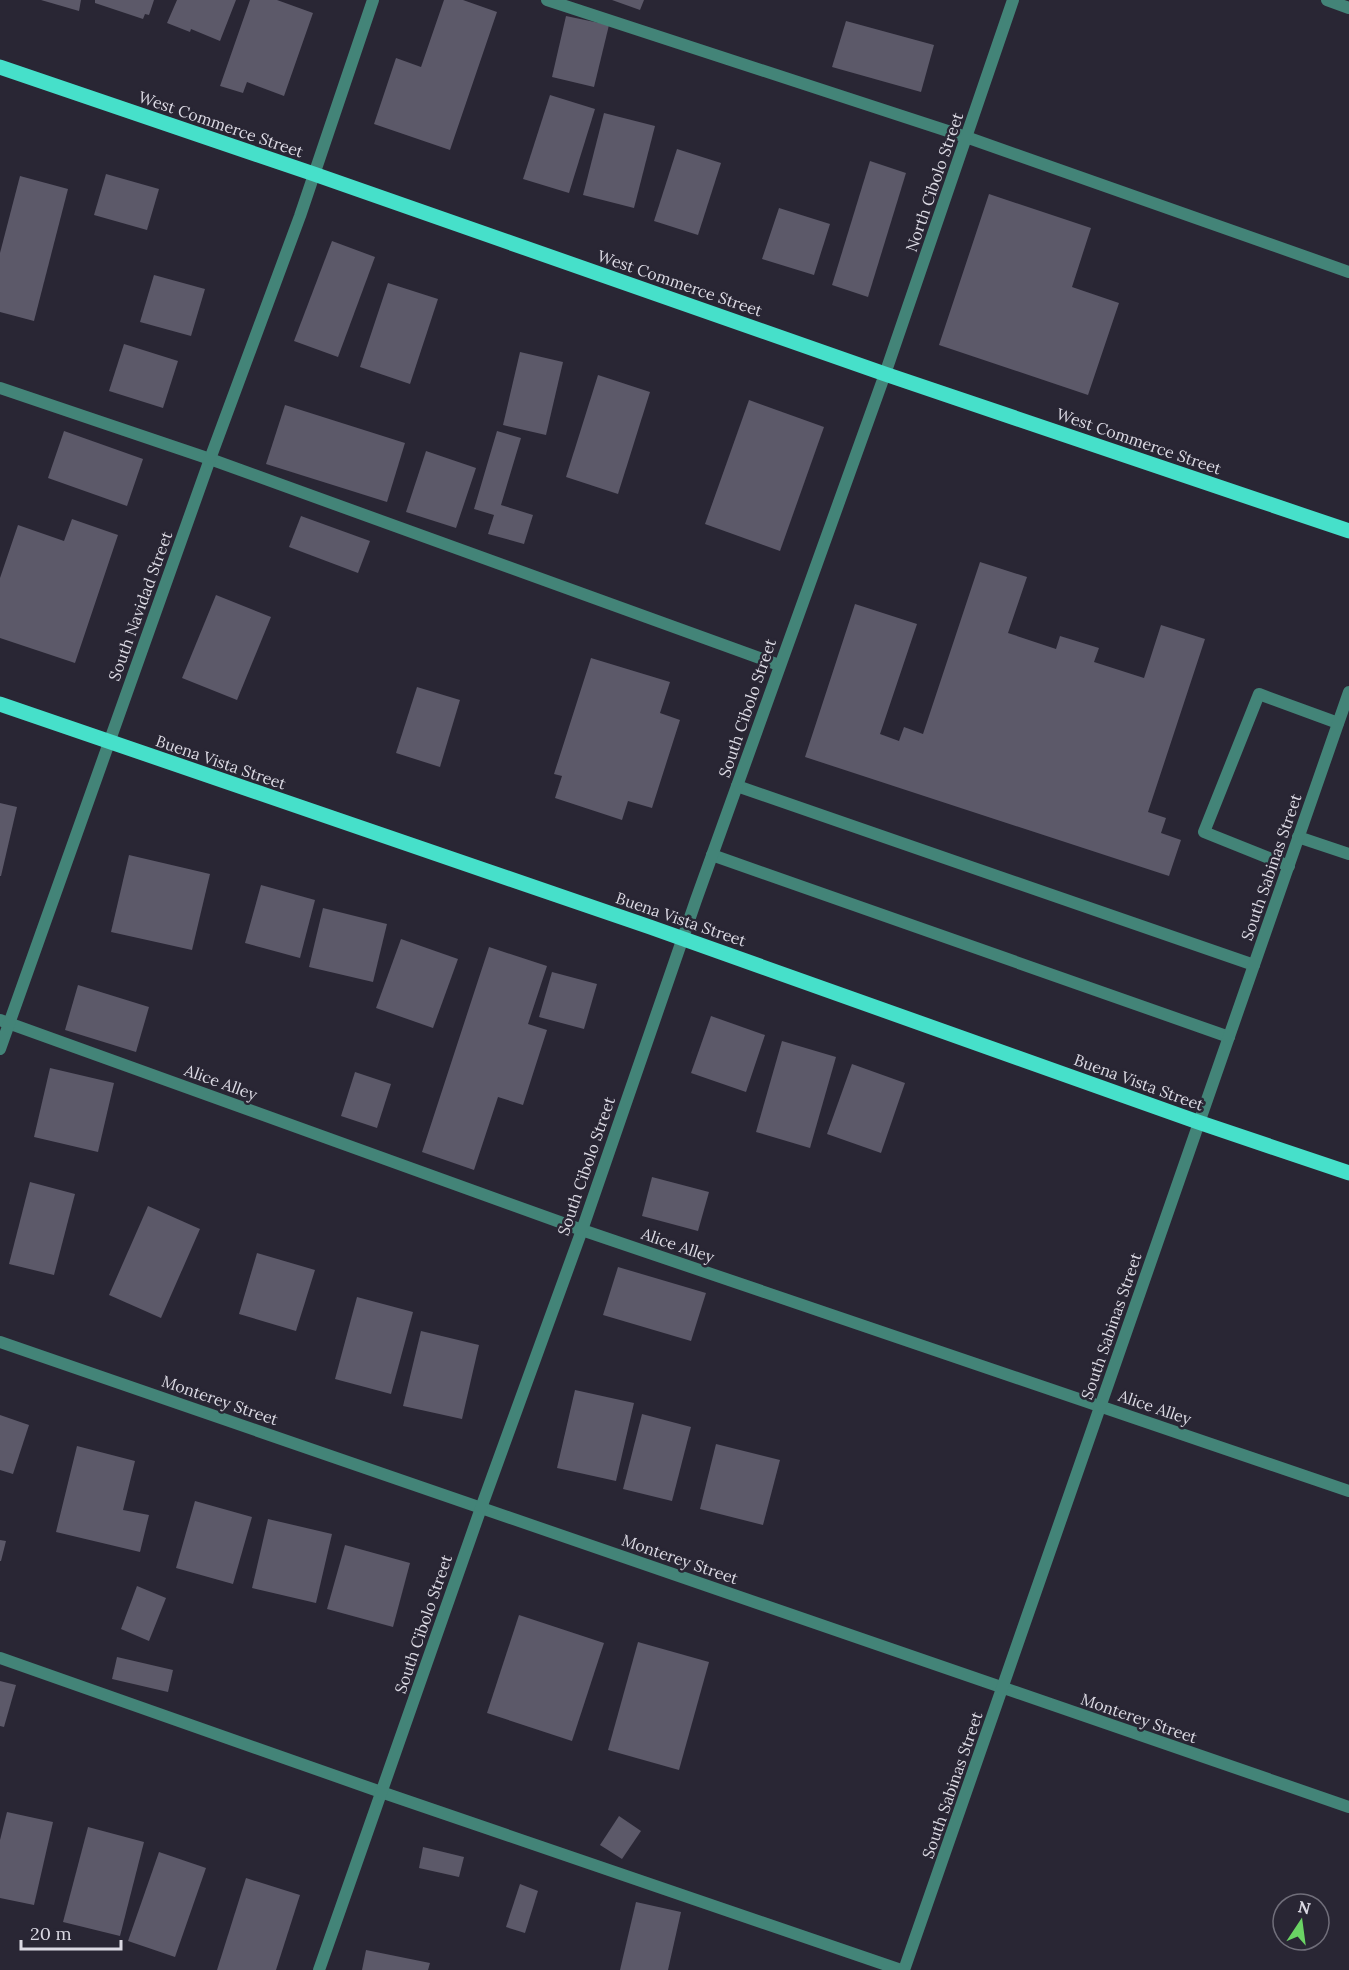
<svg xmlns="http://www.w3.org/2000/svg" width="1349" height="1970" font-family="Lora,serif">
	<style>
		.building { fill: #5c5969 }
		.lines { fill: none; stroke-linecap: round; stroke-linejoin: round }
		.lane { stroke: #438478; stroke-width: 12 }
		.street { stroke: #438478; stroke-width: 12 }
		.primary { stroke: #46e0ca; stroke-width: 15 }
		.labels { text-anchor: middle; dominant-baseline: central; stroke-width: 5; stroke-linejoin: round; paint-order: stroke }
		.street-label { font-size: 16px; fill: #dbd9e3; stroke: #292634 }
	</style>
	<rect width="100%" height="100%" fill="#292634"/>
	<g class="building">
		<polygon points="41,0 81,0 79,11"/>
		<polygon points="95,0 154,0 149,15 145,14 143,19 95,3"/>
		<polygon points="177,0 236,0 220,41 191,29 190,32 167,23"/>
		<polygon points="250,0 277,0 313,13 284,96 247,82 243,93 220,86"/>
		<polygon points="444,0 463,0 497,12 450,150 374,124 396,58 421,67"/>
		<polygon points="612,0 644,0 640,10"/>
		<polygon points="566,16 609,25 594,87 552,77"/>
		<polygon points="846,21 934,45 921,92 832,67"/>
		<polygon points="550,95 595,109 569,193 523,179"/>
		<polygon points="604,113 655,126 634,208 583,195"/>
		<polygon points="677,149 721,163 698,235 654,221"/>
		<polygon points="870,161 906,173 868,297 832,285"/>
		<polygon points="106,174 159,189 147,230 94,215"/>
		<polygon points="20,176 68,189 34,321 0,312 0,253"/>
		<polygon points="989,194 1091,228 1072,287 1119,303 1088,395 939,345"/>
		<polygon points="779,208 830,224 814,275 762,259"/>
		<polygon points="332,241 375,257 338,357 294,341"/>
		<polygon points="154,275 205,289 191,336 140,322"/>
		<polygon points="388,283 438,299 410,384 360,367"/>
		<polygon points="124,344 178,361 163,408 109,391"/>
		<polygon points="520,352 563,362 546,435 503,425"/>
		<polygon points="598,375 650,392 618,494 566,477"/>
		<polygon points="749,400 824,427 780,551 705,524"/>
		<polygon points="285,405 405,443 387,502 266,464"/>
		<polygon points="64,431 143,459 127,506 48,478"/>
		<polygon points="497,431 521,438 501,505 533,515 524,544 488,534 494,515 474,509"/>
		<polygon points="426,451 476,468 456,528 406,512"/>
		<polygon points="301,516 370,541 358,573 289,547"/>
		<polygon points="72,519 118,535 75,663 0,638 0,578 18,525 64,541"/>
		<polygon points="980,562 1027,577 1008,633 1056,649 1060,636 1099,648 1094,662 1144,678 1161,625 1205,639 1148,812 1166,818 1161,833 1181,840 1169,876 805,757 855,604 917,624 880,734 899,741 904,727 923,734"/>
		<polygon points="216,595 271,617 237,700 182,678"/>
		<polygon points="591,658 670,682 660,713 680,720 652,808 628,801 622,820 555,798 562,776 554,774"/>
		<polygon points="417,687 460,700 440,767 396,753"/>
		<polygon points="0,803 17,807 1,876 0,876"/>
		<polygon points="129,855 210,874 192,950 111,932"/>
		<polygon points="261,885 315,900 300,958 245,943"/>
		<polygon points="323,908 387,924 373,982 309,967"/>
		<polygon points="401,939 458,959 433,1028 376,1008"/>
		<polygon points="489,947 547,966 528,1024 547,1030 523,1105 498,1097 474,1170 422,1152"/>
		<polygon points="552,972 597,984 584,1029 539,1017"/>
		<polygon points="78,985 149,1007 136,1052 65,1030"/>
		<polygon points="711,1016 765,1035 746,1092 691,1073"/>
		<polygon points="782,1041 836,1057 810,1148 756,1132"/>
		<polygon points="852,1064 905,1083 881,1153 827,1134"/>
		<polygon points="50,1068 114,1083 98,1152 34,1137"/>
		<polygon points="355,1072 391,1084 377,1128 341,1116"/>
		<polygon points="652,1177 709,1192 698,1231 642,1216"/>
		<polygon points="30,1182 75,1194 54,1275 9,1264"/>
		<polygon points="148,1206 200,1229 161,1318 109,1295"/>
		<polygon points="257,1253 315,1270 296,1331 239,1314"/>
		<polygon points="618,1267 706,1293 691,1341 603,1315"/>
		<polygon points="357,1297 413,1312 391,1394 335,1379"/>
		<polygon points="421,1331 479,1345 462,1419 403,1406"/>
		<polygon points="575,1390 634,1403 616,1481 557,1468"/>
		<polygon points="642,1414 691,1427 672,1501 623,1489"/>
		<polygon points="0,1415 29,1425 13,1474 0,1470"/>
		<polygon points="716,1444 780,1460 763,1525 700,1509"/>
		<polygon points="77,1446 135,1461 123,1510 149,1515 140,1552 56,1532"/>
		<polygon points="195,1501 252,1517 233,1584 176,1568"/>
		<polygon points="268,1519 332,1534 316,1603 252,1588"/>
		<polygon points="0,1540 6,1541 1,1561 0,1561"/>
		<polygon points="345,1545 410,1563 393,1627 327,1609"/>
		<polygon points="137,1586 166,1598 149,1641 121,1629"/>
		<polygon points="519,1615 604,1643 572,1741 487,1713"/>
		<polygon points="638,1642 709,1662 679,1770 608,1750"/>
		<polygon points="117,1657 173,1670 168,1692 112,1679"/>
		<polygon points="0,1681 16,1685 4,1727 0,1726"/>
		<polygon points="7,1812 53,1822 34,1905 0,1898 0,1840"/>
		<polygon points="619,1816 641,1831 622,1859 600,1845"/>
		<polygon points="88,1827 144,1842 120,1936 63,1922"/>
		<polygon points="423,1847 464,1857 459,1877 419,1868"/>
		<polygon points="159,1852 206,1868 175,1957 128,1941"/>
		<polygon points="246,1878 300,1895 276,1970 217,1970"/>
		<polygon points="520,1884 538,1891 525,1933 506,1927"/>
		<polygon points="636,1902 681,1912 668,1970 620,1970"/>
		<polygon points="366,1950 430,1963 428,1970 362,1970"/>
	</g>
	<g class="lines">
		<g class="lane">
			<polyline points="547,0 966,137 1349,272"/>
			<polyline points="0,388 210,459 779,665"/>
			<polyline points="737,786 1254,965"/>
			<polyline points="1298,837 1349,854"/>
			<polyline points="712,855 1229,1037"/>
			<polyline points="1289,866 1204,832 1259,694 1338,723"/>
			<polyline points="0,1020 582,1230 1349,1491"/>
			<polyline points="0,1658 381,1792 901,1970"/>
		</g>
		<g class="street">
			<polyline points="1327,0 1349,8"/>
			<polyline points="0,1049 210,459 300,216 373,0"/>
			<polyline points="0,1342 1349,1807"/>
			<polyline points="319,1970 481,1508 582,1230 696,900 885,374 1013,0"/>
			<polyline points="904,1970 1349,692"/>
		</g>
		<g class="primary">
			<polyline points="0,67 314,174 885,374 1349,531"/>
			<polyline points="0,704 650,927 1198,1122 1349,1173"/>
		</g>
	</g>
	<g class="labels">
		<g class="street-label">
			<text transform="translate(221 124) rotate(19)">West Commerce Street</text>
			<text transform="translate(934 182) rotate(-71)">North Cibolo Street</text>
			<text transform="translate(680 283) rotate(19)">West Commerce Street</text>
			<text transform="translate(1139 441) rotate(19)">West Commerce Street</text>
			<text transform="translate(140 606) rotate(-70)">South Navidad Street</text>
			<text transform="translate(747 708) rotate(-71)">South Cibolo Street</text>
			<text transform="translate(221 762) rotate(19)">Buena Vista Street</text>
			<text transform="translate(1271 867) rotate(-71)">South Sabinas Street</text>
			<text transform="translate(681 919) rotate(19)">Buena Vista Street</text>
			<text transform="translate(221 1082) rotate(20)">Alice Alley</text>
			<text transform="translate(1139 1082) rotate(20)">Buena Vista Street</text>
			<text transform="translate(586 1166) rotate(-71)">South Cibolo Street</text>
			<text transform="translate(678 1245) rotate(19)">Alice Alley</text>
			<text transform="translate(1111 1326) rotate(-71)">South Sabinas Street</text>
			<text transform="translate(220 1400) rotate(19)">Monterey Street</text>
			<text transform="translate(1155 1407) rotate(19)">Alice Alley</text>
			<text transform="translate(680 1559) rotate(19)">Monterey Street</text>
			<text transform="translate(423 1624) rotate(-71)">South Cibolo Street</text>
			<text transform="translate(1139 1718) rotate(19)">Monterey Street</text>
			<text transform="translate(952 1785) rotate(-71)">South Sabinas Street</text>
		</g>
	</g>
	<g transform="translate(1301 1922) rotate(13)"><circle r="28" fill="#292634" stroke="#706e7a" stroke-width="1.5"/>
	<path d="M0-4.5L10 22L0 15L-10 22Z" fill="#6ad364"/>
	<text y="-9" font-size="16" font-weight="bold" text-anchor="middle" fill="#dbd9e3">N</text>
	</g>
	<path d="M21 1940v9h100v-9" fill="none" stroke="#dbd9e3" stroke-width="3"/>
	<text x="30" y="1940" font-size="18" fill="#dbd9e3" stroke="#292634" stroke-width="4.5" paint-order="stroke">20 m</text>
</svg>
